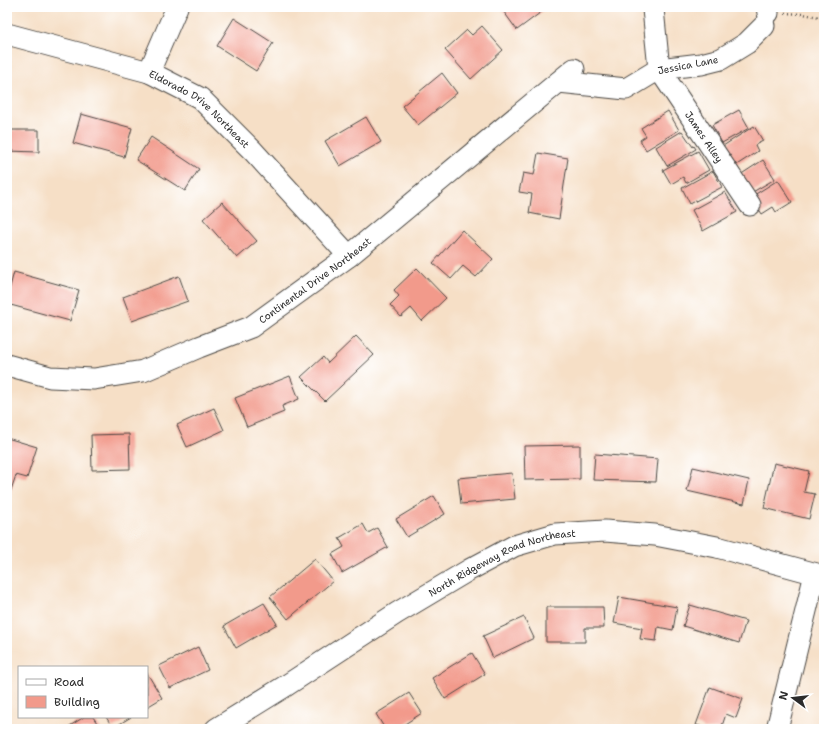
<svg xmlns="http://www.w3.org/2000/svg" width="831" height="736" font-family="'Shantell Sans',sans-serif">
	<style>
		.building { fill: #f29a8b }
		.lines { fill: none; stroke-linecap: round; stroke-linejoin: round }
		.minor-casing { stroke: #494642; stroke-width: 23 }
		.path { stroke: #494642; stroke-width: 2.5; stroke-dasharray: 1 3; stroke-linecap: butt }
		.minor { stroke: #fff; stroke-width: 21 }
		.labels { text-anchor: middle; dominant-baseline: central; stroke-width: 3; stroke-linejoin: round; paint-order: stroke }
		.street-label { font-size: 10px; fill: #2b2b2b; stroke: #fff }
	</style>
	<rect width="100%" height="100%" fill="#fff"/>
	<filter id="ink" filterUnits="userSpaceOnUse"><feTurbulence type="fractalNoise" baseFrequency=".025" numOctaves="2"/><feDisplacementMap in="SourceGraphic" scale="8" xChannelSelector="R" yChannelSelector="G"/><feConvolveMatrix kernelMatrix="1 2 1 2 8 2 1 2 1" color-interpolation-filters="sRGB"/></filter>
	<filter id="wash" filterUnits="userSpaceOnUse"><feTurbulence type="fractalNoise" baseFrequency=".012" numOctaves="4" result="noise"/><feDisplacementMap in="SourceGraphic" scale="16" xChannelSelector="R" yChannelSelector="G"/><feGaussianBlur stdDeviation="0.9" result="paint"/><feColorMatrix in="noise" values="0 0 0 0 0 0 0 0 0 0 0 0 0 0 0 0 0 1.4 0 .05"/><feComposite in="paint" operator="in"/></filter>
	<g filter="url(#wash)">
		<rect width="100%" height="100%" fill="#f6dfc6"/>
		<g id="blocks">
			<g class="building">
				<polygon points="502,7 548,7 517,30 501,8"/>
				<polygon points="234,18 273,43 256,71 217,46"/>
				<polygon points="482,26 503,50 471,79 445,50 467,30 472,35"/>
				<polygon points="442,73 457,93 418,125 402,106"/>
				<polygon points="739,110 749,128 722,143 712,125"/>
				<polygon points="668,111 679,130 646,150 640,140 646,136 641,128"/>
				<polygon points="81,114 132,128 124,157 73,143"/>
				<polygon points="366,117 381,142 340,166 325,141"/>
				<polygon points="754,126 763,141 755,145 758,151 735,166 723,146"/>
				<polygon points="7,130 39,130 39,152 7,151"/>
				<polygon points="682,131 693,147 694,146 696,149 667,166 656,147"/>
				<polygon points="151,137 199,169 185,191 136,160"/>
				<polygon points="698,151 709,170 686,183 683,177 671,184 663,170"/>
				<polygon points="538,153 568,158 559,219 529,213 532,194 519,192 523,173 534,175"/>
				<polygon points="763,160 775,179 751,193 740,175"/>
				<polygon points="713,171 722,187 690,204 682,188"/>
				<polygon points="778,180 792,202 776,212 773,207 762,214 751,197"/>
				<polygon points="725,192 737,212 703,231 692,210"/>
				<polygon points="222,202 257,241 237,258 203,219"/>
				<polygon points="462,230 493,259 476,277 463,266 451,279 433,263"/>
				<polygon points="417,268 446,298 422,321 411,308 401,317 390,305 399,296 394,290"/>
				<polygon points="14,272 79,290 70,321 7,304 7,298"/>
				<polygon points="179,276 188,301 132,321 123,297"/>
				<polygon points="356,336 374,355 325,401 301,377 323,357 328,363"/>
				<polygon points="290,376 299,399 282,406 284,412 247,427 235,398"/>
				<polygon points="214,408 224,430 187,447 177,425"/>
				<polygon points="129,434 130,469 92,470 91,435"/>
				<polygon points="7,438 37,447 27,478 16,475 9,496 7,495"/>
				<polygon points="580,445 580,479 525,480 524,446"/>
				<polygon points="595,454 658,459 656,482 593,480"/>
				<polygon points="774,463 809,471 804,492 815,494 809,519 764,508"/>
				<polygon points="693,467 749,480 744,504 687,491"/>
				<polygon points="512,473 515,499 461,504 458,478"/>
				<polygon points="434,496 445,514 407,537 396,519"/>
				<polygon points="363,524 368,533 377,528 388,547 342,573 332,554 344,547 339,538"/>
				<polygon points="315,559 333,581 288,619 270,597"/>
				<polygon points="619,597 677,607 673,630 658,627 656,641 640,639 642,628 614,623"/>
				<polygon points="264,603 277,624 236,648 224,626"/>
				<polygon points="690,605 746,621 739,643 683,626"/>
				<polygon points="546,607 603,607 604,628 585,628 585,642 546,642"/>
				<polygon points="524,617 534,638 493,658 483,636"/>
				<polygon points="198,647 208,670 170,688 159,666"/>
				<polygon points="472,653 485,674 445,699 432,678"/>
				<polygon points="147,673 162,698 147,707"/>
				<polygon points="710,687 743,699 736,718 726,714 721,729 703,729 703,727 696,725"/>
				<polygon points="409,693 422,713 397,729 385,729 376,714"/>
				<polygon points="84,717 93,717 101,729 65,729"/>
				<polygon points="106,717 131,717 113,728"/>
			</g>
		</g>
	</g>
	<g filter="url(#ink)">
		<use href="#blocks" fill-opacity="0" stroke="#494642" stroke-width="1"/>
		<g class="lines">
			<g class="minor-casing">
				<g id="minor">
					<path id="s1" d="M654 7 653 9 659 69 750 205"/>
					<polyline points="767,7 768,13"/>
					<path id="s2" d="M7 34 149 72 200 98 253 151 349 256"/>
					<polyline points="149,72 177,7"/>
					<polyline points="559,82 626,89 659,69 701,64 721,59 747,43 764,26"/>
					<path id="s3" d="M7 365 50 377 94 379 143 371 199 347 251 327 349 256 574 69"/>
					<path id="s4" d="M216 729 287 685 397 613 469 570 514 546 555 534 605 531 655 535 717 547 824 576"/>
					<polyline points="777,729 815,574"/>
				</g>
			</g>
			<polyline class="path" points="785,13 803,14 824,18"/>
			<use href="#minor" class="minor"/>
		</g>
	</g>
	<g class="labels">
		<g class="street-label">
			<text transform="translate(688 65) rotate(-11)">Jessica Lane</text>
			<text stroke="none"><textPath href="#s2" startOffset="210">Eldorado Drive Northeast</textPath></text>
			<text stroke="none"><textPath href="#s1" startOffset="144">James Alley</textPath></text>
			<text stroke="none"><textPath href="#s3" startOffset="334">Continental Drive Northeast</textPath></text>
			<text stroke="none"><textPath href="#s4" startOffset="333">North Ridgeway Road Northeast</textPath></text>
		</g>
	</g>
	<rect width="831" height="736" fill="none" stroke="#fff" stroke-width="24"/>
	<rect x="18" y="666" width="130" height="52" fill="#ffffff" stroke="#aaaaaa"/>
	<rect x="26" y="679" width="20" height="6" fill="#ffffff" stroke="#aaaaaa"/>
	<text x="54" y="686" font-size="12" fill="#2b2b2b">Road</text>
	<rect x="26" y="696" width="20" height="12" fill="#f29a8b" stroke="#aaaaaa"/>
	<text x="54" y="706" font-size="12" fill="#2b2b2b">Building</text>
	<g transform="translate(793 698) rotate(285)" stroke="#ffffff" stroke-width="3" paint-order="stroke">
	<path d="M0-3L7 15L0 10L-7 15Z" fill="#2b2b2b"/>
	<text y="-6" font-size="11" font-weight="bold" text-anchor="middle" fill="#2b2b2b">N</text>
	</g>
</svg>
